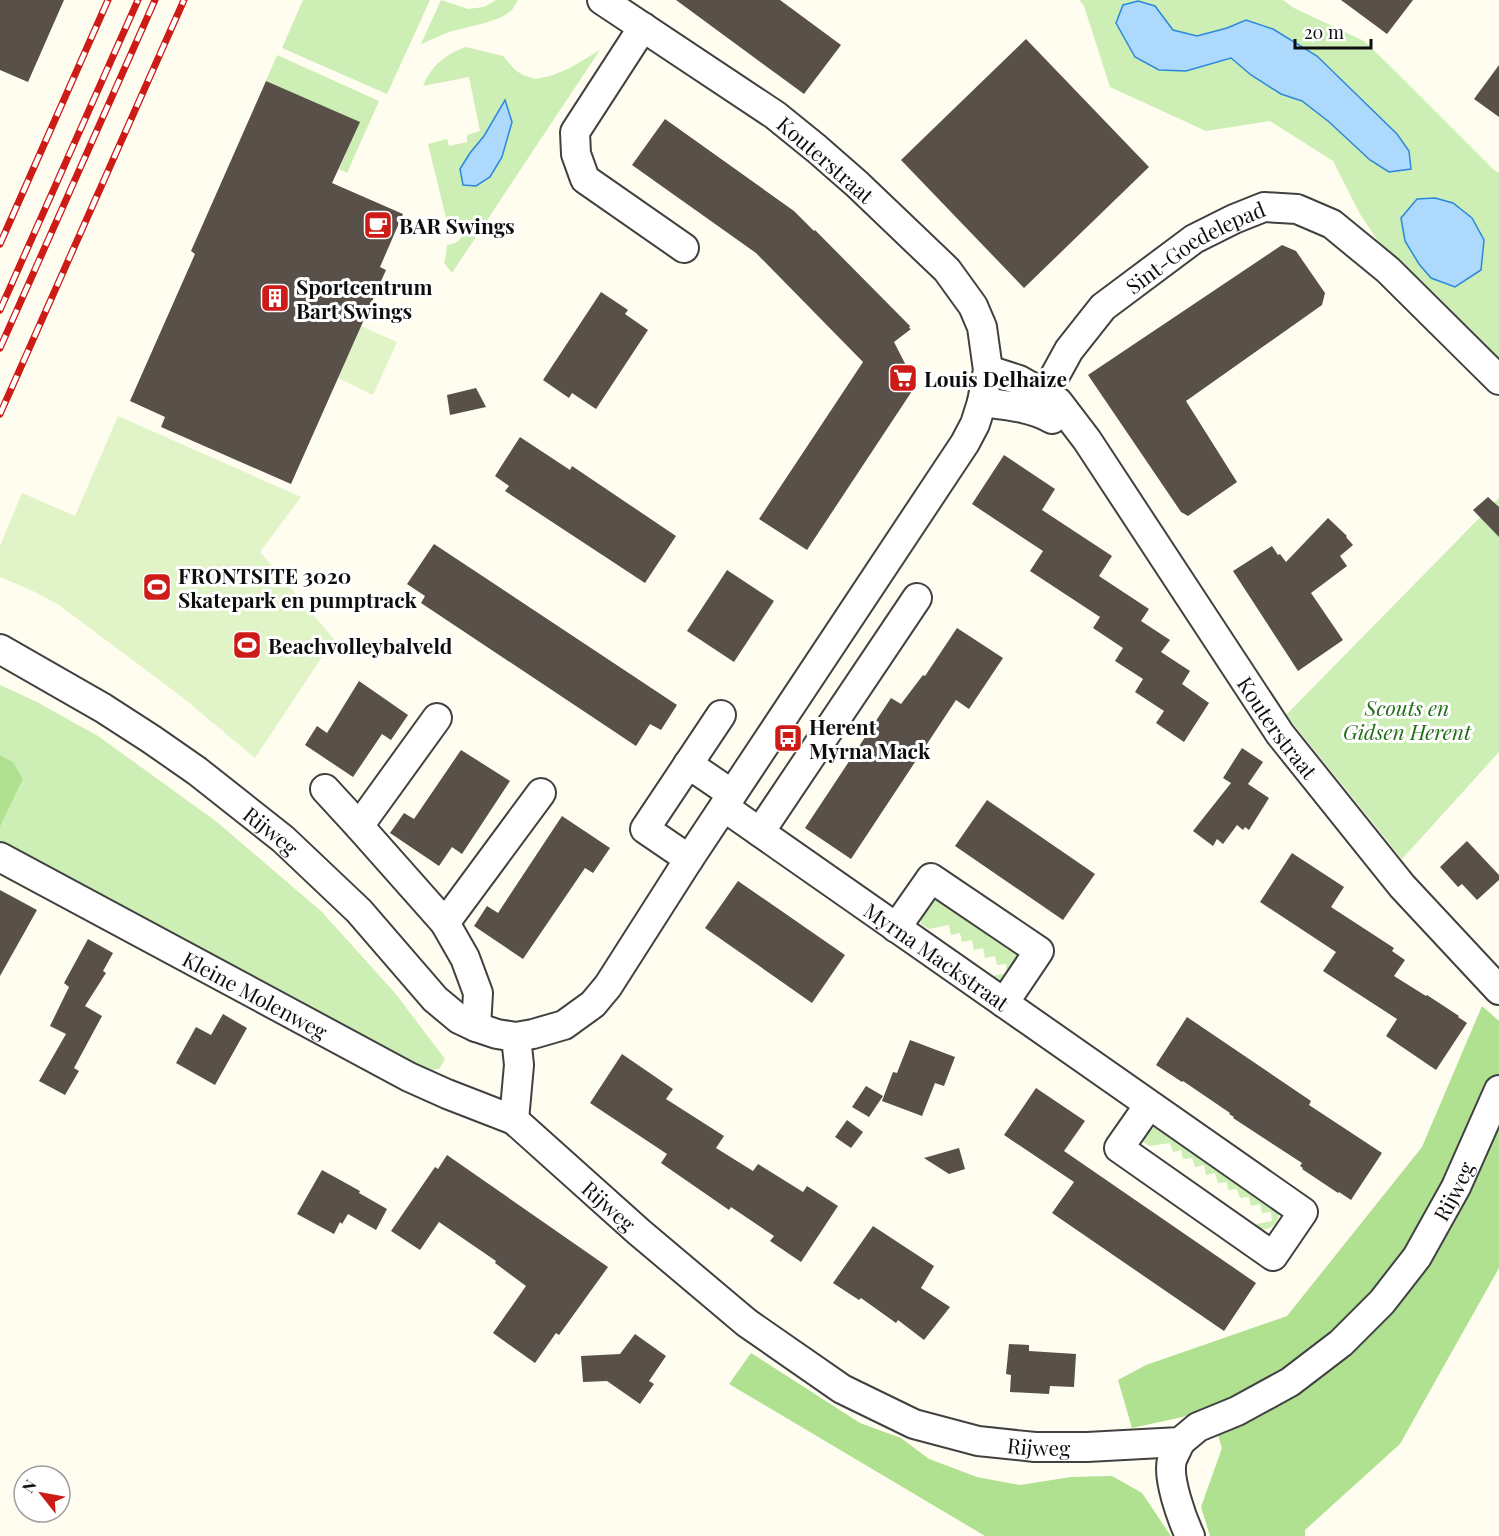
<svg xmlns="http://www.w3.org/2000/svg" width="1499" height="1536" font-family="'Playfair Display',serif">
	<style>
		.green { fill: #cdeeb4 }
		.forest { fill: #afe191 }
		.pitch { fill: #e1f4c7 }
		.water { fill: #add9fd; stroke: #2c88dc; stroke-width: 1.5 }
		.building { fill: #585049 }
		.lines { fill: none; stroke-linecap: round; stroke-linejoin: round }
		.minor-casing { stroke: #414141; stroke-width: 32 }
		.minor { stroke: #fff; stroke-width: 28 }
		.rail-casing { stroke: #cd1c17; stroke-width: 7 }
		.rail { stroke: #fff; stroke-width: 4.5; stroke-dasharray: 14; stroke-linecap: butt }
		.labels { text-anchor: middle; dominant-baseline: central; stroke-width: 6; stroke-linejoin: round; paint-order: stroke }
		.street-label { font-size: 21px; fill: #0e0e0e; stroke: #fff }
		.poi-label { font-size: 21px; font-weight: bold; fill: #0e0e0e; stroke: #fff; text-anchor: start }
		.park-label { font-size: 21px; font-style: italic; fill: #226d17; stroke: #fff }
	</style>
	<rect width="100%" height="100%" fill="#fffdef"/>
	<g class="green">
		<polygon points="303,0 430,0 387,94 282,48"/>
		<polygon points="441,0 468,9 484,7 496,0 518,0 512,10 502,17 485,23 449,32 421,44"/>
		<polygon points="1079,0 1283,0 1294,8 1364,41 1392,68 1494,170 1499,173 1499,371 1392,262 1360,214 1333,161 1270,121 1206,131 1110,87 1084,6"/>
		<path d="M466 47 503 56 515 70 523 75 536 79 550 76 568 69 600 50 452 273 444 263 446 255 447 245C460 242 460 242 463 228L461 226 446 218 428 144 447 139 449 146 467 142V135L480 131 469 77 423 86C431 66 445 54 466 47Z"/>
		<polygon points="277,55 379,101 347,173 339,169 359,122 266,81"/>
		<polygon points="1499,498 1499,752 1402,859 1286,715"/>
		<polygon points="0,685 37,702 98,736 217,822 321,911 395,993 445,1059 439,1069 414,1073 0,845 0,827 23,779 13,762 0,755"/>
		<path d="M944 898 1022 954 1002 983 995 982 988 977 1007 973 1006 964 997 965 995 956 985 958 983 948 974 950 972 940 962 942 960 933 951 935 949 925 929 929 921 924C922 907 927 902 944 898Z"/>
		<path d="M1157 1126 1279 1209C1280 1226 1267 1235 1252 1225L1272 1221 1271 1212 1262 1213 1260 1204 1251 1206 1249 1197 1240 1198 1237 1189 1228 1190 1227 1182 1218 1183 1215 1173 1206 1175 1204 1165 1195 1167 1192 1158 1183 1159 1181 1150 1173 1152 1170 1143 1150 1146 1143 1142C1146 1134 1149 1130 1157 1126Z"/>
	</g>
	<g class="forest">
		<polygon points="0,755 13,762 23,779 0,827"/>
		<polygon points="1482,1006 1499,1021 1499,1268 1400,1444 1305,1530 1305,1536 1210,1536 1201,1507 1222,1448 1210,1411 1132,1428 1118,1380 1146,1365 1287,1316 1422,1147"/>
		<polygon points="751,1353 860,1423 901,1438 929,1459 977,1477 1020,1485 1071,1477 1112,1476 1142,1493 1171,1536 985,1536 729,1384"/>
	</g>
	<g class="pitch">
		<polygon points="361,326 397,342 373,395 338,378"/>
		<polygon points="118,416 301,497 260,552 334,639 255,758 182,697 59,605 35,592 0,577 0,546 22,493 75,516"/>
	</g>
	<g class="water">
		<polygon points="1138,1 1155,6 1173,30 1197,36 1227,28 1246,20 1273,29 1317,56 1397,134 1409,151 1411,169 1389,172 1370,160 1328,121 1302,101 1281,94 1251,75 1231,58 1186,71 1159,70 1135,57 1116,23 1123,5"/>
		<polygon points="505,100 512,122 502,157 490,177 476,186 463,185 460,169 470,153 484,136"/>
		<polygon points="1435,198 1453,203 1472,218 1484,240 1481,270 1455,287 1431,278 1419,264 1405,241 1401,218 1417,199"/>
	</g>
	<g class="building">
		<polygon points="0,0 64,0 28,82 0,70"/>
		<polygon points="676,0 780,0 841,45 804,94"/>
		<polygon points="1341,0 1413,0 1387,34"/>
		<polygon points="1026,39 1149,167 1024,288 901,160"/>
		<polygon points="1499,65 1499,117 1474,99"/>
		<polygon points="266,81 360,122 332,183 403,214 380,267 386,270 291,484 161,427 165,417 130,401 195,254 191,251"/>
		<polygon points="665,119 794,211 814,231 815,230 910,326 909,328 911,329 894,342 916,385 807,550 759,519 863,362 756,253 632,165"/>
		<polygon points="1282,245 1296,251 1325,293 1322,305 1186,401 1237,482 1188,516 1181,512 1088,375"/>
		<polygon points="601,292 628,310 625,314 648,330 596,409 572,393 569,398 543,380"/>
		<polygon points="476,388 486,407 450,415 447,395"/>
		<polygon points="520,437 570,470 572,466 676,536 645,583 505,491 509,486 495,476"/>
		<polygon points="1004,455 1055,489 1042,510 1112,556 1099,576 1149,609 1141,621 1170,640 1161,652 1190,671 1182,684 1209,703 1184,742 1156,723 1164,711 1135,692 1143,679 1115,661 1123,648 1093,628 1100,617 1030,571 1043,551 972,504"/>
		<polygon points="1488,497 1499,507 1499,537 1473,510"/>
		<polygon points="1328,518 1347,536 1346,537 1353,545 1340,556 1347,566 1311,593 1343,640 1298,671 1233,571 1272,546 1278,555 1280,554 1286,562"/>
		<polygon points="434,544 677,705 661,730 650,724 636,746 421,603 425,596 407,584"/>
		<polygon points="727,570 774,601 734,662 687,631"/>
		<polygon points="957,628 1003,658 969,709 956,700 851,859 805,828 891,698 901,704 923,675 925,676"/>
		<polygon points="359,681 408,715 391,740 382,734 353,777 305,745 317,726 327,733"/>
		<polygon points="1242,748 1263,762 1248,784 1269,798 1249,830 1245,827 1243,830 1237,825 1223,844 1217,839 1213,846 1193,831 1231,783 1223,778"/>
		<polygon points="461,750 510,781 462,854 452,847 439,866 390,833 404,813 414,819"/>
		<polygon points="987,800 1095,874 1063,920 955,846"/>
		<polygon points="562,816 610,848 593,873 585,868 523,959 474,926 487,906 498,913"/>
		<polygon points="1467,841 1499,875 1499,880 1477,900 1462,884 1458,887 1440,867"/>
		<polygon points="1292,853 1344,887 1331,907 1394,948 1392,951 1405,960 1394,976 1426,996 1427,995 1459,1016 1458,1017 1467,1023 1436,1070 1386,1036 1397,1019 1323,971 1336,952 1260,902"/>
		<polygon points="738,881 845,955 812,1003 705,928"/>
		<polygon points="0,890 37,910 0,976"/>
		<polygon points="88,939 113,953 103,971 106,973 85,1006 102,1016 74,1068 79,1071 65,1095 39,1081 66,1034 50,1026 69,987 64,983"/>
		<polygon points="223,1014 247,1028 215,1085 176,1063 196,1027 211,1035"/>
		<polygon points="1187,1017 1311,1101 1309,1105 1382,1153 1351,1200 1339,1192 1338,1193 1302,1169 1303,1168 1300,1166 1302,1163 1233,1118 1234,1117 1229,1114 1230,1113 1183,1081 1182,1082 1156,1065"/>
		<polygon points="910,1040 955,1057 944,1086 935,1083 922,1116 882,1101 893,1072 897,1073"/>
		<polygon points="622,1054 673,1089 666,1099 724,1136 716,1148 753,1171 758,1164 803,1192 807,1186 838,1206 801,1262 770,1241 774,1236 731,1207 729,1210 661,1163 667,1154 590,1103"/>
		<polygon points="866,1086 883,1096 869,1117 852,1107"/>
		<polygon points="1036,1088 1085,1121 1064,1151 1256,1283 1224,1331 1052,1213 1074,1182 1004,1135"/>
		<polygon points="847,1120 863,1132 851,1148 835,1137"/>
		<polygon points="959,1148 965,1169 949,1174 924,1158"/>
		<polygon points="447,1155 608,1267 559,1335 556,1333 535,1363 493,1333 526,1286 495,1263 496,1261 439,1222 420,1250 391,1231 435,1167 438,1169"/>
		<polygon points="322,1170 360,1191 359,1193 387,1209 376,1230 348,1214 342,1224 340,1222 334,1234 297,1214"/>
		<polygon points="873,1226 934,1266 921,1288 950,1307 924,1340 898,1320 896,1323 861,1298 859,1300 833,1283"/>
		<polygon points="635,1334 666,1356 649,1381 654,1384 640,1404 607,1381 583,1382 581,1356 620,1354"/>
		<polygon points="1009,1344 1029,1345 1029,1351 1076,1354 1074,1387 1050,1386 1049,1394 1010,1392 1011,1375 1006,1374"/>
	</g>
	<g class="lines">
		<g class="minor-casing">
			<g id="minor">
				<polyline points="643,27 575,132 576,154 585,179 684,248"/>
				<path id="s1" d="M988 370 1019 380 1058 402 1087 440 1280 734 1402 886 1499 990"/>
				<path d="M982 402C1005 405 1032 407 1052 419"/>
				<path id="s2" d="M1036 410 1069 350 1103 307 1194 239 1234 219 1264 207 1297 209 1332 224 1388 270 1499 380"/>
				<path id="s3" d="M0 649 103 708 151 739 197 771 283 839 359 911 435 999 459 1019 476 1027 497 1034 516 1037 533 1034 564 1025 593 1004 608 986 689 859 965 443 975 424 982 402 988 370 982 327 973 306 947 270 857 184 817 149 775 115 602 0"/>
				<polyline points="688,764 732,794"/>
				<polyline points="325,789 359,826 445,923 465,958 478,993 476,1027"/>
				<path id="s4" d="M724 807C917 942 1110 1077 1303 1212L1273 1256 1119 1148 1149 1105"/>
				<polyline points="359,826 437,718"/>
				<polyline points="760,832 917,598"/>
				<path id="s5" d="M0 857 409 1077 447 1094 514 1120 639 1232 747 1323 842 1389 914 1424 978 1441 1035 1447H1087L1180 1442 1198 1427 1237 1411 1290 1382 1341 1343 1382 1302 1417 1257 1456 1187 1499 1090"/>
				<polyline points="689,859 645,829 721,715"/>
				<polyline points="445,923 541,793"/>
				<polyline points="896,928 931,878 1039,951 1004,1003"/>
				<polyline points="514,1120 519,1065 516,1037"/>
				<path d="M1180 1442C1178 1448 1174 1454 1172 1460 1167 1478 1182 1519 1190 1536"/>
			</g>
		</g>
		<use href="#minor" class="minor"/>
		<g class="rail-casing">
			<g id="rail">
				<polyline points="0,244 108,0"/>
				<polyline points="0,310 138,0"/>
				<polyline points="0,348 155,0"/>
				<polyline points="0,414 184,0"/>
			</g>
		</g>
		<use href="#rail" class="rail"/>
	</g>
	<defs>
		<g id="cafe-square" transform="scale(1.5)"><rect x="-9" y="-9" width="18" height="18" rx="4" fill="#cd1c17" stroke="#fff"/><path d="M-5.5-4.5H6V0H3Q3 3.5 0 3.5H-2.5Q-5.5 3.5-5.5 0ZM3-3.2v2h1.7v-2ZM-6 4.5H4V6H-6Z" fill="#fff"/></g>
		<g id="building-square" transform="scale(1.5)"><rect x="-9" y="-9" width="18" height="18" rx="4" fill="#cd1c17" stroke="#fff"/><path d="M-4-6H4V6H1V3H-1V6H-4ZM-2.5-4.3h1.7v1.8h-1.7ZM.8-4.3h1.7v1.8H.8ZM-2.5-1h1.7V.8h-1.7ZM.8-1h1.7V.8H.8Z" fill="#fff"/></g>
		<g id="supermarket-square" transform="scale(1.5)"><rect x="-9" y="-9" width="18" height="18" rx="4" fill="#cd1c17" stroke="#fff"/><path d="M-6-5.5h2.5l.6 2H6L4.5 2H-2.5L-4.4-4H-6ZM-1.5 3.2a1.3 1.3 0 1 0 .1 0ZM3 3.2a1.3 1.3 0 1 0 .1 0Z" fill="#fff"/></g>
		<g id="stadium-square" transform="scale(1.5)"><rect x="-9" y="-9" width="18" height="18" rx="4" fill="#cd1c17" stroke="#fff"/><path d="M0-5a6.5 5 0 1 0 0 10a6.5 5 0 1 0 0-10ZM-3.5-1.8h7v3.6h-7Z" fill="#fff"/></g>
		<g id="bus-square" transform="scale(1.5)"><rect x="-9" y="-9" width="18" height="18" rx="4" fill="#cd1c17" stroke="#fff"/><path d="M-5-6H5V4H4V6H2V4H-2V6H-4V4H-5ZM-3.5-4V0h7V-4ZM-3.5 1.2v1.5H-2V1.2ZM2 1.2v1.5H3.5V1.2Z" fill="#fff"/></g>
	</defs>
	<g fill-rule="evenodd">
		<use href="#cafe-square" x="378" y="225"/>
		<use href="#building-square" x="275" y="298"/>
		<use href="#supermarket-square" x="903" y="378"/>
		<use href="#stadium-square" x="157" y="587"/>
		<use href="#stadium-square" x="247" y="645"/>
		<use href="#bus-square" x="788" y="738"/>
	</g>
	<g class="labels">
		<g class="street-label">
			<text transform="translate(826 159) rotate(41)">Kouterstraat</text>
			<text stroke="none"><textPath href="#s2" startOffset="234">Sint-Goedelepad</textPath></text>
			<text stroke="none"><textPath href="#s1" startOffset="470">Kouterstraat</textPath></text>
			<text stroke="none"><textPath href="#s3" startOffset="327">Rijweg</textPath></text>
			<text stroke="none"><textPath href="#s4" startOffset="260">Myrna Mackstraat</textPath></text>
			<text stroke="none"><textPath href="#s5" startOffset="290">Kleine Molenweg</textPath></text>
			<text stroke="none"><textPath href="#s5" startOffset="1732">Rijweg</textPath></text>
			<text stroke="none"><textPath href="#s5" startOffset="706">Rijweg</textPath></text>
			<text stroke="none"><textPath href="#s5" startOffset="1210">Rijweg</textPath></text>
		</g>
		<g class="poi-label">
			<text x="399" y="225">BAR Swings</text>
			<text x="296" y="286">Sportcentrum<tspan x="296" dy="24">Bart Swings</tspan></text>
			<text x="924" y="378">Louis Delhaize</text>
			<text x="178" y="575">FRONTSITE 3020<tspan x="178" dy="24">Skatepark en pumptrack</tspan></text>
			<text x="268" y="645">Beachvolleybalveld</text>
			<text x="809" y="726">Herent<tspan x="809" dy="24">Myrna Mack</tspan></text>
		</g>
		<g class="park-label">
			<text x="1407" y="707">Scouts en<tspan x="1407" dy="24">Gidsen Herent</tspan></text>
		</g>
	</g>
	<g transform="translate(42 1494) rotate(301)"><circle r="28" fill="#ffffff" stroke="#9f9f9f" stroke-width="1.5"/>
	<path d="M0-4.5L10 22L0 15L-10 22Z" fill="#cd1c17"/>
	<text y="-9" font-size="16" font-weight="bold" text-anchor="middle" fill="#0e0e0e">N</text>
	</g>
	<path d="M1295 39v9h76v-9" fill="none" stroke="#0e0e0e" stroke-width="3"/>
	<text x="1304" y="39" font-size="18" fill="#0e0e0e" stroke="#ffffff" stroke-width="4.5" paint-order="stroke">20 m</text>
</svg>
